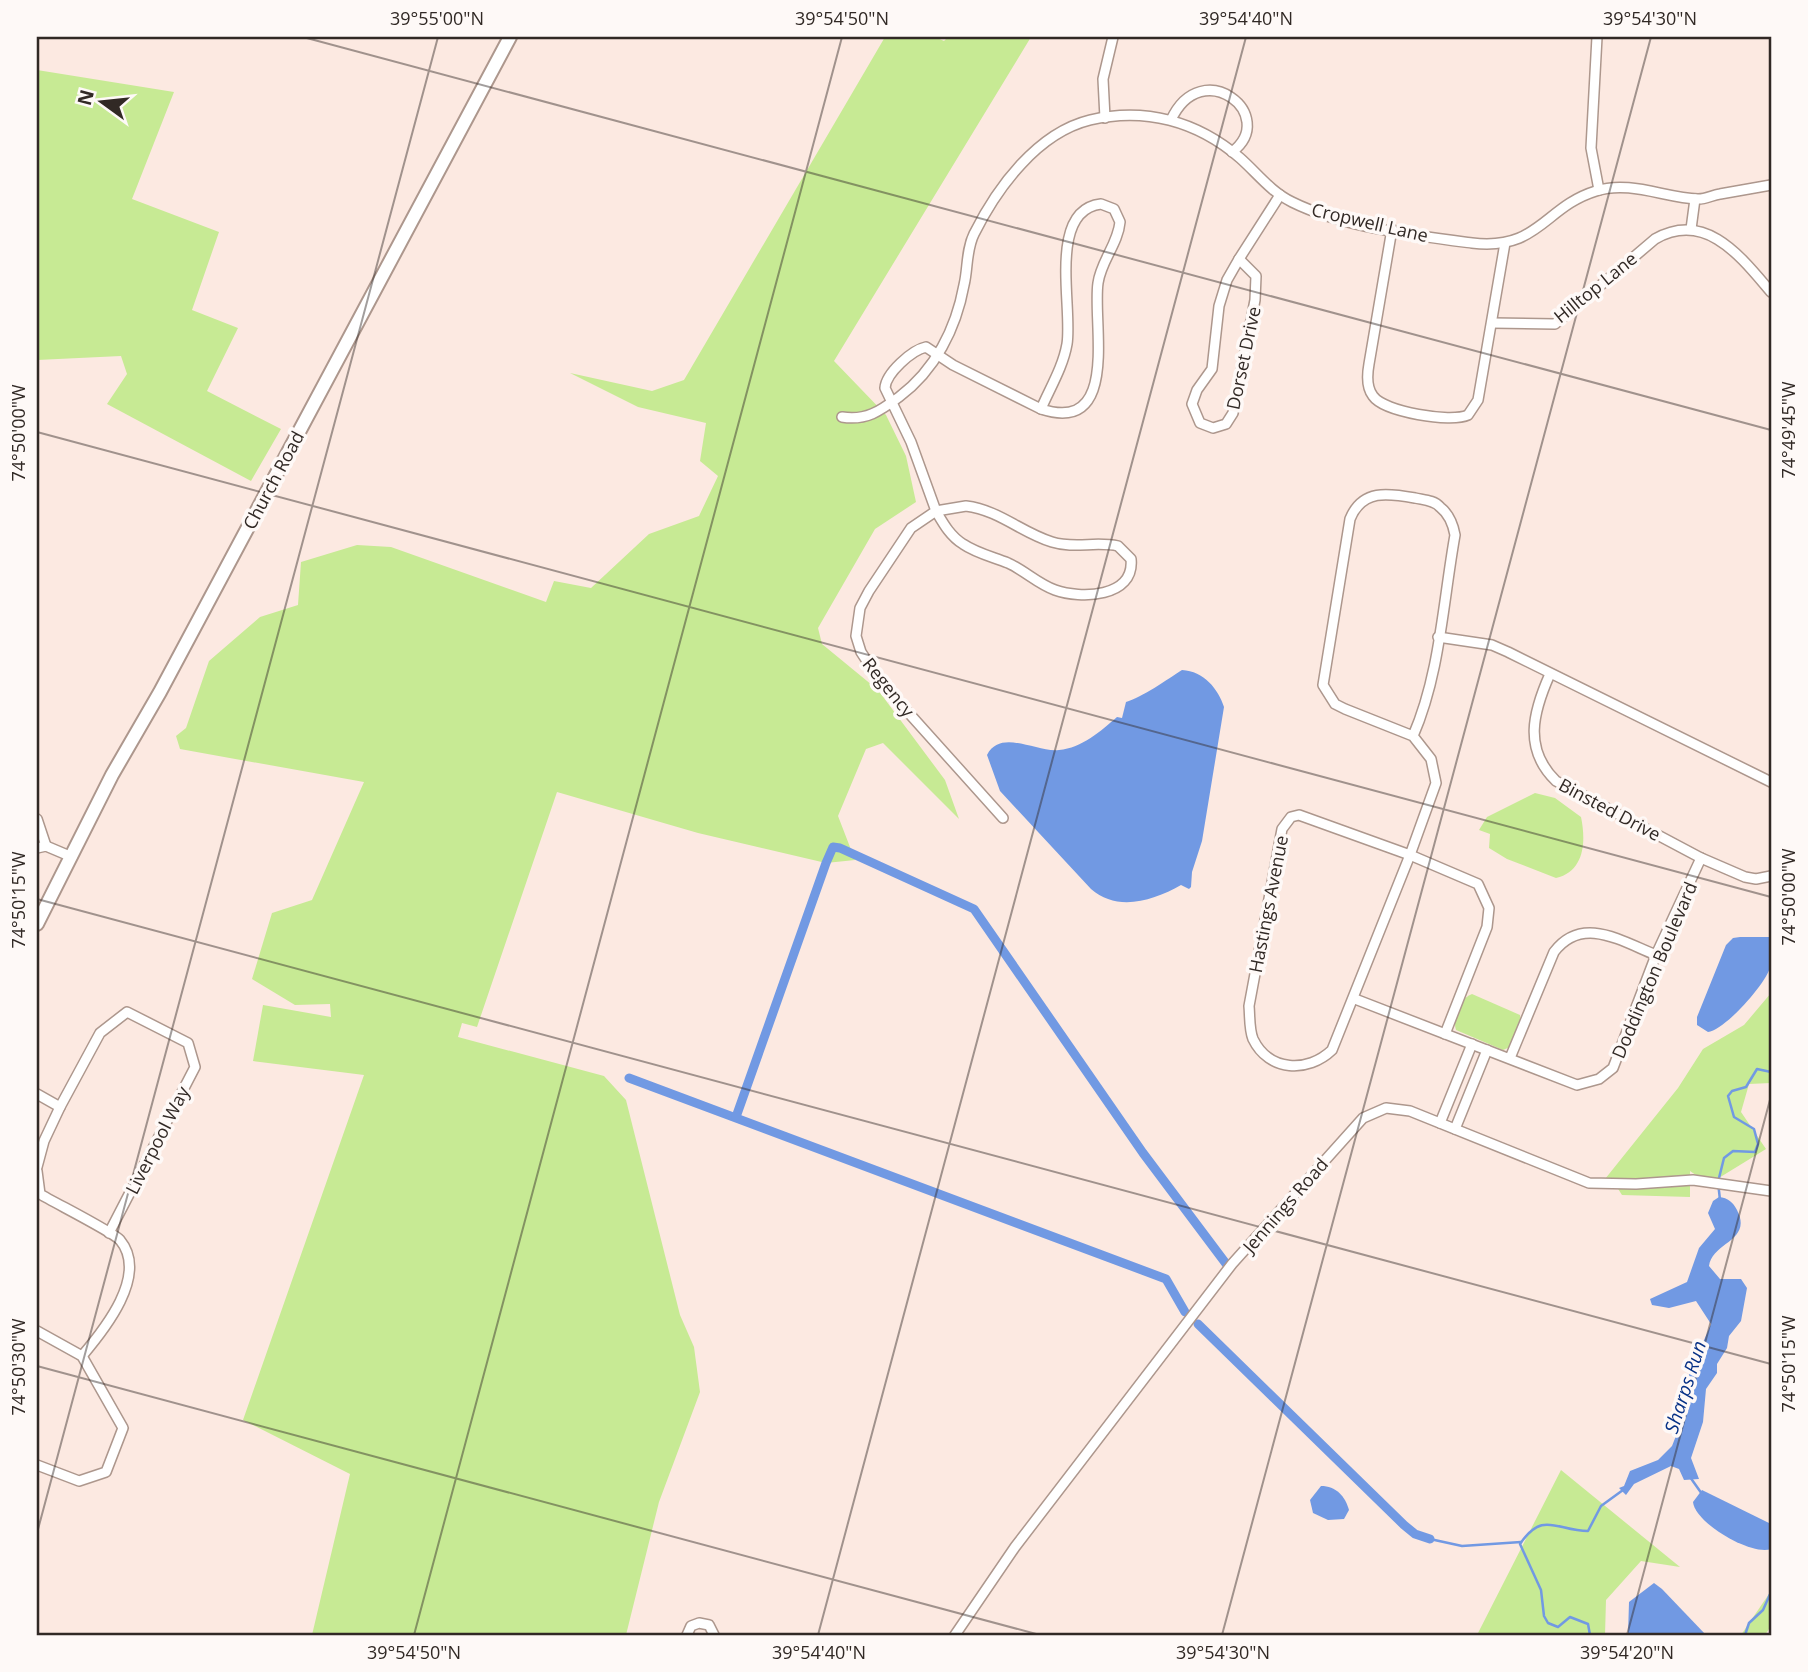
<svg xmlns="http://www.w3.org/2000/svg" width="1808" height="1672" font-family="'Open Sans',sans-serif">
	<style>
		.green { fill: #c7ea94 }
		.water { fill: #7199e3 }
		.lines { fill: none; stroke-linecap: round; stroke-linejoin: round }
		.stream { stroke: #7199e3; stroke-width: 2.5 }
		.canal { stroke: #7199e3; stroke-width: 9 }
		.minor-casing { stroke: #ad978d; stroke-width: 12 }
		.secondary-casing { stroke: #ad978d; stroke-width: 16 }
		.minor { stroke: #fff; stroke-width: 9 }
		.secondary { stroke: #fff; stroke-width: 12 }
		.ticks { fill: none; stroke: #312925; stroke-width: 2; stroke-opacity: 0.45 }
		.labels { text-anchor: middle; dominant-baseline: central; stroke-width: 7; stroke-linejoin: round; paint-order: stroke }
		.street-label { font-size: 18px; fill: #312925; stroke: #fef9f7 }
		.water-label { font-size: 19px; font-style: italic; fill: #073186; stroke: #fef9f7 }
		.neatline { fill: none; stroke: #312925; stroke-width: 2.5 }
		.ticks-label { font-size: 18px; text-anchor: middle; fill: #312925 }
	</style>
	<rect width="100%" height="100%" fill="#fce9e1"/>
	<g class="green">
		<polygon points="885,37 935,37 944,41 948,37 1031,37 834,361 886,415 906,456 916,502 875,529 818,628 822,644 878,690 945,780 959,819 883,743 866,749 838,816 855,860 826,863 698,833 557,792 477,1027 462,1023 458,1037 604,1076 626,1100 680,1315 694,1347 700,1392 659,1502 626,1635 312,1635 350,1474 243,1420 364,1075 253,1061 263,1005 331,1017 330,1004 295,1005 252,979 272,913 312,900 364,782 180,749 176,736 186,728 209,661 260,617 298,605 301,562 357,545 391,547 546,602 554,581 591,588 649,534 699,516 718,476 700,461 706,423 638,407 570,373 652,391 684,380"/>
		<polygon points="37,70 174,92 132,199 219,232 192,310 238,328 207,391 281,429 251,481 107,404 127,374 121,356 37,360"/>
		<path d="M1535 793 1555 798 1581 817C1586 841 1585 871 1556 878L1507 859 1489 848 1490 834 1479 830 1487 817Z"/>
		<polygon points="1771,993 1771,1083 1749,1084 1741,1112 1766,1149 1709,1184 1690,1171 1690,1197 1622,1195 1615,1184 1601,1184 1678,1088 1703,1049 1744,1025"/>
		<path d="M1472 994 1520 1015 1521 1023 1510 1047 1503 1050 1456 1030C1452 1018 1460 998 1472 994Z"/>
		<polygon points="1561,1470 1680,1567 1641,1561 1606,1600 1605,1635 1477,1635"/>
		<polygon points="1771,1591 1771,1626 1765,1635 1741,1635"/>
	</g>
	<g class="water">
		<path d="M1182 670C1204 671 1218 689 1224 707L1202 841 1192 872 1191 887 1189 889 1181 885C1153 901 1117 912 1091 889L1000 791 987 755C1001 728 1037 753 1059 750 1082 748 1101 731 1117 717L1122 718 1126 702C1141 698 1168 679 1182 670Z"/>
		<path d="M1740 937H1771C1771 945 1773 957 1771 965 1767 983 1725 1030 1708 1032L1697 1025V1017L1726 945 1733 938Z"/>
		<path d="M1719 1197C1728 1198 1733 1202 1737 1210 1753 1241 1712 1242 1709 1266L1720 1279H1741L1747 1288 1741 1321 1729 1336 1727 1348 1717 1364V1373L1706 1389 1703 1422 1691 1458 1699 1479 1684 1480 1679 1469 1671 1466 1634 1484 1626 1495 1619 1488 1624 1486 1630 1471 1658 1460 1672 1446 1687 1408 1683 1398 1685 1384 1711 1324 1696 1301 1669 1308 1652 1305 1650 1299 1687 1282 1699 1248 1715 1229 1708 1213 1713 1201Z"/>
		<path d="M1321 1486C1336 1486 1345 1496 1349 1510L1344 1519 1328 1520 1313 1513 1310 1500Z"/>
		<path d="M1702 1490 1771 1524V1549C1751 1556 1695 1523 1693 1502Z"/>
		<polygon points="1654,1583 1662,1589 1706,1635 1628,1635 1629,1602"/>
	</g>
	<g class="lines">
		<g class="stream">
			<polyline points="1720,1200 1718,1182 1724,1158 1733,1151 1755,1152 1758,1144 1754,1129 1734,1117 1728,1096 1732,1091 1746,1087 1757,1069 1771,1072"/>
			<polyline points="1193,1319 1198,1324"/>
			<polyline points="1690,1477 1702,1494"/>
			<polyline points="1430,1539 1462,1546 1521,1542"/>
			<path d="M1590 1635 1588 1624 1570 1617 1558 1627 1548 1623 1544 1616 1541 1590 1520 1544C1543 1510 1557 1531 1588 1531L1601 1506 1623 1490"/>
			<polyline points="1745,1635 1749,1623 1763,1610 1771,1592"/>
		</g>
		<g class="canal">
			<polyline points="629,1078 1166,1279 1185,1312"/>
			<polyline points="736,1117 826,863 833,847 840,848 974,909 1143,1153 1227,1265"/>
			<polyline points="1198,1324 1404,1525 1415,1534 1430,1539"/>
		</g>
		<g class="minor-casing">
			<g id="minor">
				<polyline points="1597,37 1591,148 1599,190"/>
				<polyline points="1105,118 1103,79 1113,37"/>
				<path d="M1171 120C1202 53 1280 116 1232 152"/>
				<path d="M1101 204 1114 209 1120 222C1118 244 1101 261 1098 283 1092 322 1121 435 1041 409 1050 388 1063 367 1067 344 1073 308 1047 210 1101 204Z"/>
				<path d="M1392 229 1369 364C1367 375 1366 387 1373 396 1384 412 1451 423 1468 415L1478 400 1505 243"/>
				<polyline points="1691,229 1695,199"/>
				<polygon points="1239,259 1256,276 1255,300 1233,413 1226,424 1213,428 1200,423 1192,404 1197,390 1212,369 1219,306 1227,280"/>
				<polyline points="1239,259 1280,195"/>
				<path d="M1492 323 1555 324 1655 239C1706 210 1741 257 1771 292"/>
				<path d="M842 417C866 421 880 411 899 397 935 370 956 329 964 285 968 269 966 250 974 234 997 188 1037 133 1090 120 1145 107 1197 121 1240 158 1257 173 1271 192 1292 202 1342 227 1417 236 1472 243 1539 251 1544 207 1596 191 1630 180 1665 198 1698 199 1707 199 1712 195 1720 194 1737 191 1754 188 1771 185"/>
				<path d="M966 506C999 510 1022 533 1052 542 1074 549 1096 541 1118 546L1131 559C1135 598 1080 599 1055 590 1038 584 1024 570 1008 563 993 557 976 553 963 544 950 536 943 523 936 511Z"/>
				<polyline points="1438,637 1492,645 1508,652 1771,782"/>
				<path d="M1550 674C1533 712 1523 749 1556 781L1701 858 1745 877 1756 879 1771 876"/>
				<path d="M1413 736 1345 709 1335 704 1323 685 1350 519C1362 489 1388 493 1415 498 1424 500 1434 500 1440 507 1449 514 1453 524 1455 535 1443 602 1440 674 1413 736L1431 759 1436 783 1410 855 1478 884 1489 908 1487 927 1445 1034"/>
				<path d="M1299 815 1410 855 1332 1050C1308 1073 1269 1072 1253 1039 1249 1029 1250 1016 1249 1006L1282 829 1291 817Z"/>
				<path d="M1003 818 880 681 861 652 856 636 860 608 869 591 911 528 936 511 911 442 885 388C886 373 912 350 926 347L953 365 1041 409"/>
				<polyline points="37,819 46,846"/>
				<polyline points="37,848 46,846 72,857"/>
				<polyline points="1355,999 1577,1085 1599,1079 1613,1068 1656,955 1701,858"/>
				<path d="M1510 1058 1554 952C1582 915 1621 941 1656 955"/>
				<polyline points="37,1094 60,1107"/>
				<polyline points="1440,1123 1472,1044"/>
				<polyline points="1455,1129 1487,1050"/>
				<polyline points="37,1167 44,1141 60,1107 100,1033 127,1012 188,1043 195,1067 109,1233"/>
				<path d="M37 1171 40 1194C53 1202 113 1232 120 1240 149 1275 104 1330 82 1356"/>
				<polyline points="37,1331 82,1356 123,1428 106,1472 79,1481 37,1465"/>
				<polyline points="687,1635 691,1626 699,1623 709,1625 714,1635"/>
				<polyline points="955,1635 1015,1547 1232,1264 1363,1118 1386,1108 1410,1111 1589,1183 1636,1184 1693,1180 1771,1191"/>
			</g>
		</g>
		<g class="secondary-casing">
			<polyline id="secondary" points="37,924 112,775 160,692 510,37"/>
		</g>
		<use href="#minor" class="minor"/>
		<use href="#secondary" class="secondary"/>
	</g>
	<path class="ticks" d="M303 37 1771 430M37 432 1771 897M37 899 1771 1364M37 1366 1040 1635M37 1533 438 37M414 1635 842 37M818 1635 1246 37M1222 1635 1651 37M1627 1635 1771 1096"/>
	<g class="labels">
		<g class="street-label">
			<text transform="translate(1370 222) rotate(13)">Cropwell Lane</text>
			<text transform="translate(1595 287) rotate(-39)">Hilltop Lane</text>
			<text transform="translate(1243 358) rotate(-78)">Dorset Drive</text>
			<text transform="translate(273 480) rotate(-62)">Church Road</text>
			<text transform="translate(889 687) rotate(51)">Regency</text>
			<text transform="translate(1610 809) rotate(28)">Binsted Drive</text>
			<text transform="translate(1268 904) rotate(-79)">Hastings Avenue</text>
			<text transform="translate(1654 970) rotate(-67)">Doddington Boulevard</text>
			<text transform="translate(157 1140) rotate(-63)">Liverpool Way</text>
			<text transform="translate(1285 1205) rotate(-49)">Jennings Road</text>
		</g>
		<g class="water-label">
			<text transform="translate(1685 1387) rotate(-72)">Sharps Run</text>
		</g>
	</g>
	<rect width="1808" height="1672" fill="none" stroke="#fef9f7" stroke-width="77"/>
	<g transform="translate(102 102) rotate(285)" stroke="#fef9f7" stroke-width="5" paint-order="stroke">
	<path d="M0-5L12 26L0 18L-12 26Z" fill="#312925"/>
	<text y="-10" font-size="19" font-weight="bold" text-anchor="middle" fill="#312925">N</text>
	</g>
	<rect x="38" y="38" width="1732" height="1596" class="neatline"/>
	<g class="ticks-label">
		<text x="437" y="25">39°55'00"N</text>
		<text x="842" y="25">39°54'50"N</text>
		<text x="1246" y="25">39°54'40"N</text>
		<text x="1650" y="25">39°54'30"N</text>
		<text transform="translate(1789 430) rotate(-90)" y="6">74°49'45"W</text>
		<text transform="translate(19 433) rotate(-90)" y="6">74°50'00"W</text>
		<text transform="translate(1789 897) rotate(-90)" y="6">74°50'00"W</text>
		<text transform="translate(19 900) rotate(-90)" y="6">74°50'15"W</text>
		<text transform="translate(1789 1364) rotate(-90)" y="6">74°50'15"W</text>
		<text transform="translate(19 1367) rotate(-90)" y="6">74°50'30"W</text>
		<text x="414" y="1659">39°54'50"N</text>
		<text x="819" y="1659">39°54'40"N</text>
		<text x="1223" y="1659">39°54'30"N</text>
		<text x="1627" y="1659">39°54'20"N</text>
	</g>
</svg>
